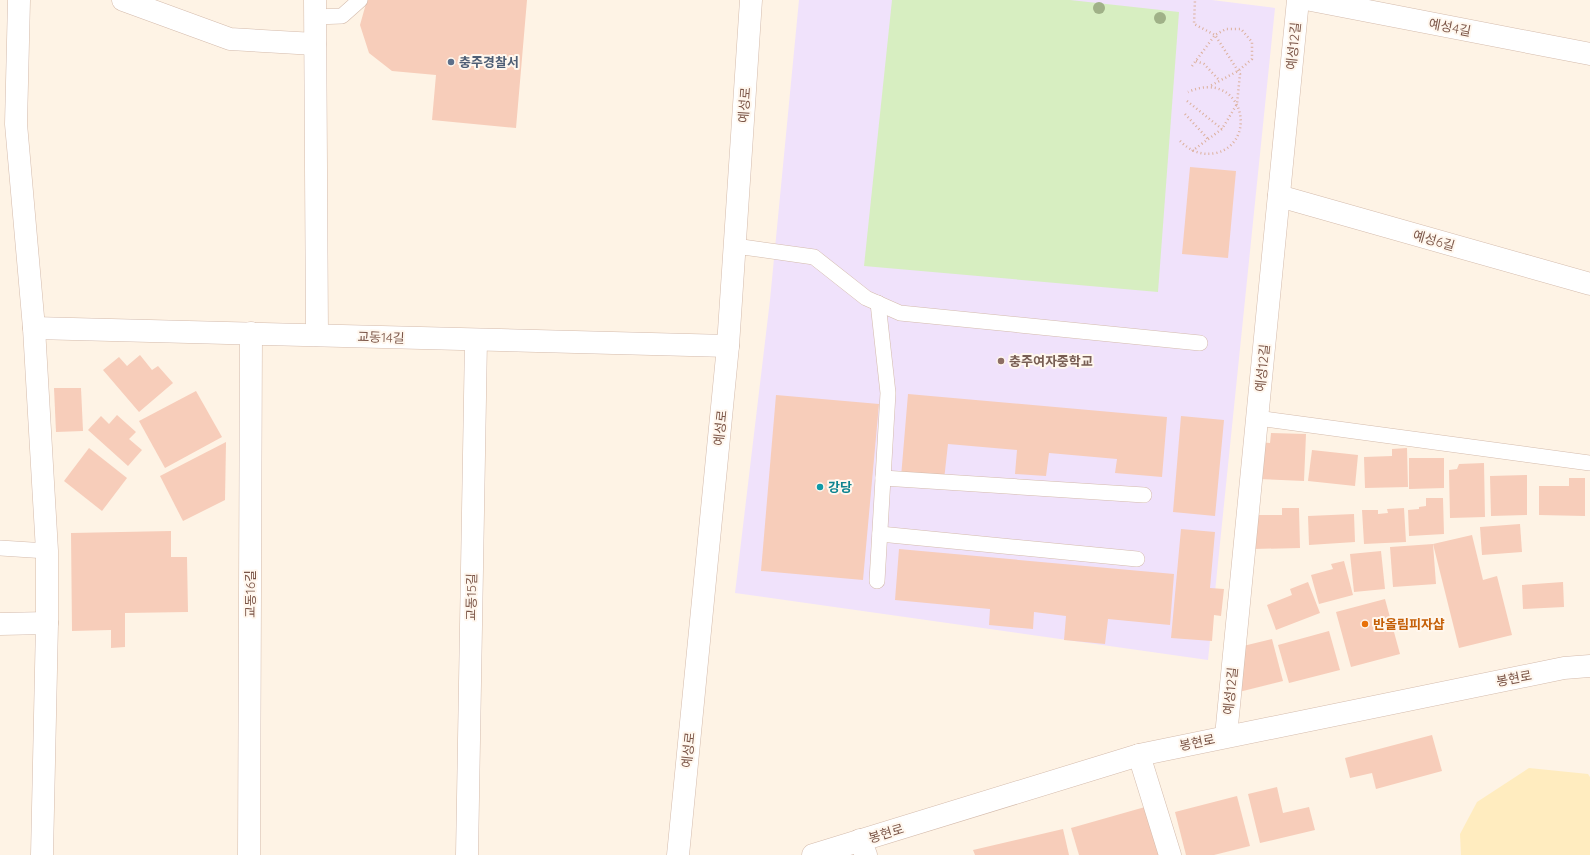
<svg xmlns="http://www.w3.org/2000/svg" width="1590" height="855" font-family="Quicksand,'Noto Sans KR',sans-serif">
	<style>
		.education { fill: #f0e2fb }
		.green { fill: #d7eec1 }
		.sand { fill: #ffecbf }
		.building { fill: #f7cdba }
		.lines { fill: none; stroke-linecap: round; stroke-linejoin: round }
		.service-casing { stroke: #d4bbac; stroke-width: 16 }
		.minor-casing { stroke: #d4bbac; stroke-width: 23 }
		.tertiary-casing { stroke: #d4bbac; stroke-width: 23 }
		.path { stroke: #dcb09c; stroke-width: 2.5; stroke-dasharray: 1 3; stroke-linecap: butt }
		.service { stroke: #fff; stroke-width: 15 }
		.minor { stroke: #fff; stroke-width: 22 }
		.tertiary { stroke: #fff; stroke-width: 22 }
		.tree { fill: #a0b188 }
		.service-dot { fill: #5c6f8a; stroke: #fff7ee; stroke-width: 1.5 }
		.education-dot { fill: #8d6e63; stroke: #fff7ee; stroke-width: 1.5 }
		.culture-dot { fill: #0f9aa8; stroke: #fff7ee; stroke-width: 1.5 }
		.food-dot { fill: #e8710a; stroke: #fff7ee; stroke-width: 1.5 }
		.labels { text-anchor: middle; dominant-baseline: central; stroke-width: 4; stroke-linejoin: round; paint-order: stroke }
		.street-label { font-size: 13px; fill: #7b5547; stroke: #fff7ee }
		.service-label { font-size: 13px; font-weight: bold; fill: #4e5e75; stroke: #fff7ee; text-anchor: start }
		.education-label { font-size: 13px; font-weight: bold; fill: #785e54; stroke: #fff7ee; text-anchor: start }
		.culture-label { font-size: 13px; font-weight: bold; fill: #0d838f; stroke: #fff7ee; text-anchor: start }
		.food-label { font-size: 13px; font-weight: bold; fill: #c56008; stroke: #fff7ee; text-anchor: start }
	</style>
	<rect width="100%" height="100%" fill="#fef3e5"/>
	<polygon class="education" points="799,0 1212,0 1275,8 1208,660 735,593 770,300"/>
	<polygon class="green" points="892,0 1070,0 1179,12 1158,292 864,266"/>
	<polygon class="sand" points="1529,768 1588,774 1590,777 1590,855 1461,855 1460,834 1477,802"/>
	<g class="building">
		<polygon points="367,0 527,0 516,128 432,120 436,75 392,71 369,53 360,25"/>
		<polygon points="1190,167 1236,171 1228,258 1182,254"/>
		<polygon points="140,355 152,370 158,366 173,383 139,412 103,370 119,357 127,366"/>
		<polygon points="54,388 81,388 83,431 56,432"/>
		<polygon points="196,391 222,437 165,468 139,421"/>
		<polygon points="908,394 1167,417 1162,477 1115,473 1117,459 1049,453 1046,476 1015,474 1017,450 948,444 944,480 901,477"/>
		<polygon points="776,395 879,404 863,580 761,571"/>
		<polygon points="117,415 136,432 129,439 142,450 128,466 88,430 101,416 109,424"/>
		<polygon points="1181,416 1224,420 1215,516 1173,512"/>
		<polygon points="1271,433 1306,434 1304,481 1258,479 1259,442 1270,443"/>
		<polygon points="226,442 225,500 183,521 160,476"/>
		<polygon points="89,448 127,478 102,511 64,481"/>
		<polygon points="1407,448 1408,487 1365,488 1364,457 1392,456 1392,449"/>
		<polygon points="1312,450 1358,455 1355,486 1308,481"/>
		<polygon points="1409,458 1444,458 1444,488 1409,489"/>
		<polygon points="1484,463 1485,517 1450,518 1449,470 1457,469 1459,464"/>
		<polygon points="1527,475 1527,515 1491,516 1490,476"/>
		<polygon points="1569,478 1585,478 1585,516 1539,515 1539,486 1569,486"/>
		<polygon points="1426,498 1443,498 1444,534 1409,536 1408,510 1419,509 1419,507 1426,506"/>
		<polygon points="1282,508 1299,508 1300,548 1253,549 1252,515 1282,515"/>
		<polygon points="1404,508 1406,542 1364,544 1362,510 1378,510 1378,514 1388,513 1387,509"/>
		<polygon points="1354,514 1355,542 1309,545 1308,516"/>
		<polygon points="1520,524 1522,552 1482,555 1480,527"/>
		<polygon points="1181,529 1215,532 1210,588 1224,589 1221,616 1214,615 1212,641 1171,638"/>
		<polygon points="171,531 171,557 187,557 188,612 125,613 125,647 111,648 111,630 72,631 71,533"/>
		<polygon points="1472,535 1483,580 1497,576 1512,635 1459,648 1433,544"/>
		<polygon points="1433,544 1436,584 1393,587 1390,547"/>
		<polygon points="899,549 1174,574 1170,625 1108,619 1105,644 1064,640 1066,616 1034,612 1033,629 989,625 990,609 895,600"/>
		<polygon points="1381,551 1385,589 1354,592 1350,554"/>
		<polygon points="1344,561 1353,595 1319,604 1311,575 1333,569 1331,564"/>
		<polygon points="1308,582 1320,613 1276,630 1267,605 1292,595 1290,589"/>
		<polygon points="1563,582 1564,607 1523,609 1522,585"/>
		<polygon points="1385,599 1400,654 1351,667 1336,612"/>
		<polygon points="1329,631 1340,670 1289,683 1278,645"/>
		<polygon points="1272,639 1283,681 1235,693 1239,647"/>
		<polygon points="1432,735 1442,771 1376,789 1372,773 1350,778 1345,758"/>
		<polygon points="1277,787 1283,813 1309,807 1315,830 1260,843 1248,794"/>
		<polygon points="1237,796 1250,846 1214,855 1186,855 1175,812"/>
		<polygon points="1145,807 1159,855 1079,855 1071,828"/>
		<polygon points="1063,829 1069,855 975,855 973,850"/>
	</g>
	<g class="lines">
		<g class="service-casing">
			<g id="service">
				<polyline points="315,17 342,16 360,0"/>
				<polyline points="735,246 814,257 866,298 900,313 1200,343"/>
				<polyline points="1257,418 1590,463"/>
				<polyline points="883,478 1144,495"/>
				<polyline points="880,534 1137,559"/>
				<polyline points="0,548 47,551"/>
				<polyline points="877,581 888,393 878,303"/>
			</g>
		</g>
		<g class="minor-casing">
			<g id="minor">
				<polyline points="19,0 16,124 34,328 47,551 47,623 42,855"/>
				<polyline points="123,0 230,39 315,44"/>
				<polyline points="315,0 317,335"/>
				<polyline points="1311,0 1590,54"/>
				<polyline points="1279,196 1590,284"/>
				<polyline points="34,328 728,346"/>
				<polyline points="0,624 47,623"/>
				<polyline points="1226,736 1298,0"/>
				<polyline points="1139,755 1170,855"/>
				<polyline points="860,840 866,855"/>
				<polyline points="249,855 251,333"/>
				<polyline points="467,855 476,340"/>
			</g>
		</g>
		<g class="tertiary-casing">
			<g id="tertiary">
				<polyline points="678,855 728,346 751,0"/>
				<polyline points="813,855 1139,755 1564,668 1590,666"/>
			</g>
		</g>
		<g class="path">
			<polyline points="1196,61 1204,64 1220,81"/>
			<polyline points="1192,66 1215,35 1226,29 1241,29 1252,42 1252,59 1238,71 1210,86"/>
			<polyline points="1187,101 1222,129"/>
			<polyline points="1185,114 1208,139"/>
			<path d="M1180 141C1190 151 1202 156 1216 153 1260 142 1242 68 1188 92"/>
			<polyline points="1192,151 1222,129 1237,104 1240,74 1215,35 1194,24 1195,0"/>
		</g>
		<use href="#service" class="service"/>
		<use href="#minor" class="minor"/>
		<use href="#tertiary" class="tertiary"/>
	</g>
	<g class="tree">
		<circle cx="1099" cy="8" r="6"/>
		<circle cx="1160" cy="18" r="6"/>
	</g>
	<circle class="service-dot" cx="451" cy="62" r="4"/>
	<circle class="education-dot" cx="1001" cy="361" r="4"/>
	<circle class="culture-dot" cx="820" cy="487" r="4"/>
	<circle class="food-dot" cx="1365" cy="624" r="4"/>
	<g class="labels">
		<g class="street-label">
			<text transform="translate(1450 27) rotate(11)">예성4길</text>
			<text transform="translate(1293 46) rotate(-84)">예성12길</text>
			<text transform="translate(744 105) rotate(-86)">예성로</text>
			<text transform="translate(1434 240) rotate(16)">예성6길</text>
			<text transform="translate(381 337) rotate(2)">교동14길</text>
			<text transform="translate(1262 368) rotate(-84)">예성12길</text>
			<text transform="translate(720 428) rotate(-84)">예성로</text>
			<text transform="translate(250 594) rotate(-90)">교동16길</text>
			<text transform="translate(471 597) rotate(-89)">교동15길</text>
			<text transform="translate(1514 678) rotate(-11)">봉현로</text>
			<text transform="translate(1230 691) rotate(-84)">예성12길</text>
			<text transform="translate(1197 742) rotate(-12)">봉현로</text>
			<text transform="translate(688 750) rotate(-84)">예성로</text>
			<text transform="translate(886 833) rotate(-17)">봉현로</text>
		</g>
		<g class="service-label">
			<text x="459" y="62">충주경찰서</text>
		</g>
		<g class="education-label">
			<text x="1009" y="361">충주여자중학교</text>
		</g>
		<g class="culture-label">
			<text x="828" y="487">강당</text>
		</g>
		<g class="food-label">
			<text x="1373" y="624">반올림피자샵</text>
		</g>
	</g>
</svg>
